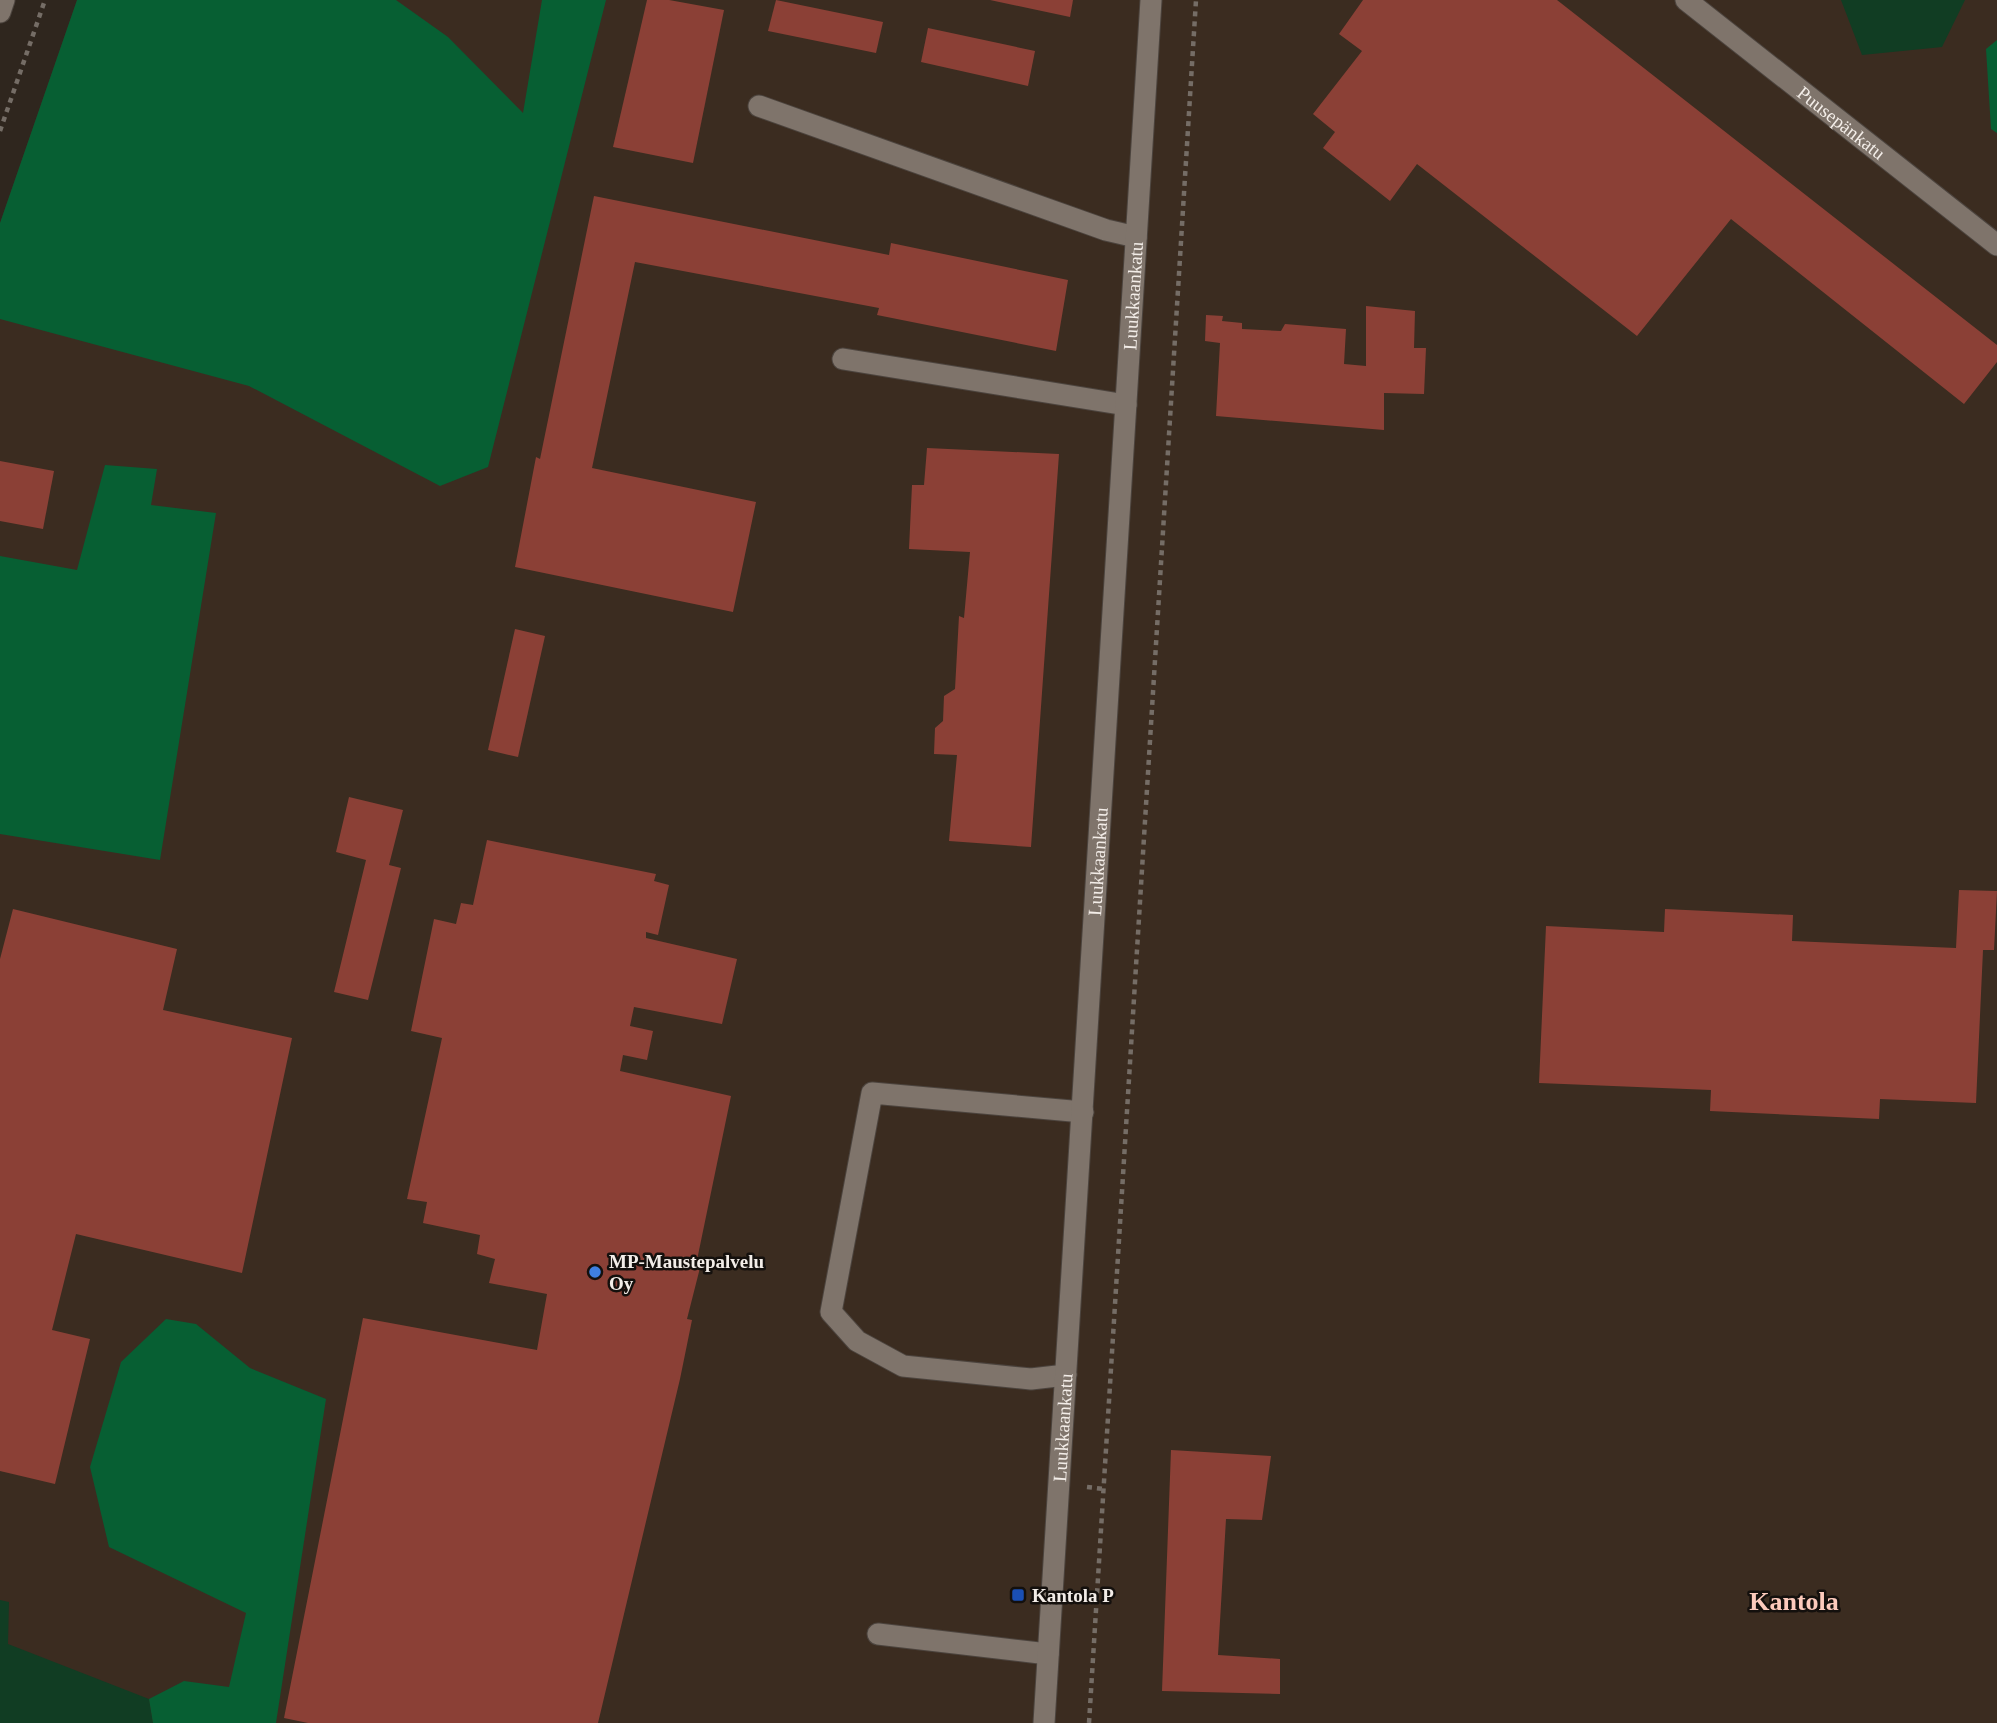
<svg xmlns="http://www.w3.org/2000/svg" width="1997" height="1723" font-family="Georgia,serif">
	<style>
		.industrial { fill: #3b2c20 }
		.green { fill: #113d23 }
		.forest { fill: #075f33 }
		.building { fill: #8b4036 }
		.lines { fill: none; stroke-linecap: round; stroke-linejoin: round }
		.minor-casing { stroke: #4c443e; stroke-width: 23 }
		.path { stroke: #756d66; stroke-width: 4.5; stroke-dasharray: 5 5; stroke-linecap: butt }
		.minor { stroke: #7f746b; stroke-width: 21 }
		.shop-dot { fill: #3f7fe0; stroke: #14100d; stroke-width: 2.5 }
		.transit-dot { fill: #1a4fb4; stroke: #14100d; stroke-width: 2.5 }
		.labels { text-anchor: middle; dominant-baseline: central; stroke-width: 5; stroke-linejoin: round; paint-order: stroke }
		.street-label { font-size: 19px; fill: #f3ede8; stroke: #14100d }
		.poi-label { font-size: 19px; font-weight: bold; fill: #f3ede8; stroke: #14100d; text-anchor: start }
		.district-label { font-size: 26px; font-weight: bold; fill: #fccabc; stroke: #14100d }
	</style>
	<rect width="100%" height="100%" fill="#2f261e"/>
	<polygon class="industrial" points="77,0 1997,0 1997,1723 0,1723 0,223"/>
	<g class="green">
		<polygon points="1841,0 1965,0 1942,47 1862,55"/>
		<polygon points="0,1600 9,1602 8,1644 149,1699 153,1723 0,1723"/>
	</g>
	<g class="forest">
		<polygon points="77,0 396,0 448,37 523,113 542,0 606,0 488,467 440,486 249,386 0,319 0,223"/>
		<polygon points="1997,40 1997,133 1991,129 1986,49"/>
		<polygon points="105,465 157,469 151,505 216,513 160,860 0,834 0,556 77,570"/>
		<polygon points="166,1319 196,1324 250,1368 326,1399 276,1723 153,1723 149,1699 184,1681 229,1687 246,1613 109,1547 90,1467 121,1362"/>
	</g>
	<g class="building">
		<polygon points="647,0 669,0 724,10 693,163 613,147"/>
		<polygon points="776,0 883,22 876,53 768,31"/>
		<polygon points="990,0 1073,0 1070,17"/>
		<polygon points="1363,0 1557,0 1997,345 1997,362 1964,404 1731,219 1637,336 1417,164 1390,201 1323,148 1335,132 1313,114 1362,51 1339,34"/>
		<polygon points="928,28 1035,51 1028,86 921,62"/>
		<polygon points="594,196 889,255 891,243 1068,280 1056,351 877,315 879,308 635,262 592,468 756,502 733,612 515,567 536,457 540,459"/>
		<polygon points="1366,306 1415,311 1414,348 1426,348 1424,394 1384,393 1384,430 1216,416 1220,343 1205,341 1206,315 1223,316 1222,321 1242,323 1242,329 1281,331 1285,324 1346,329 1344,364 1366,366"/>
		<polygon points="927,448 1059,454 1031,847 949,841 957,755 934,754 935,728 943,721 944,696 955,689 959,616 964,618 970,552 909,549 912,485 924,485"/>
		<polygon points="0,461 54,471 43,529 0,521"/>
		<polygon points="515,629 545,636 518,757 488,750"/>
		<polygon points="349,797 403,810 389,865 401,868 368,1000 334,992 366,860 336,852"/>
		<polygon points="487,840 656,874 654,881 669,885 658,935 646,932 646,938 737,959 722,1024 634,1007 630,1026 653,1031 647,1060 623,1055 620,1071 731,1096 697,1260 702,1260 687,1319 692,1320 680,1379 598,1723 308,1723 284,1718 363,1318 537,1350 547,1294 489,1283 495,1259 477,1254 480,1235 423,1223 427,1202 407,1199 442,1038 411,1031 434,919 456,924 461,903 473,905"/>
		<polygon points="1959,890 1997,891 1994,950 1983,950 1976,1103 1880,1099 1879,1119 1710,1111 1711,1090 1539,1083 1546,926 1664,932 1665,909 1793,915 1792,941 1956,948"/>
		<polygon points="13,909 177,949 163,1010 292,1038 242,1273 76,1234 52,1330 90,1339 55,1484 0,1471 0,959"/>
		<polygon points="1171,1450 1271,1456 1262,1520 1226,1519 1218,1655 1280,1659 1280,1694 1162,1691"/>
	</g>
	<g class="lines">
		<g class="minor-casing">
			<g id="minor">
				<path id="s1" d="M1686 0 1997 245"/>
				<polyline points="0,12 4,0"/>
				<polyline points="759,106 1106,230 1136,237"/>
				<polyline points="843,359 1126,405"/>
				<polyline points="1066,1375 1031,1379 903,1366 857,1341 831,1312 872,1093 1083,1112"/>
				<polyline points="878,1634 1048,1654"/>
				<path id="s2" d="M1044 1723 1151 0"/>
			</g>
		</g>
		<g class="path">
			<polyline points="0,131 45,0"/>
			<polyline points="1087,1487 1104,1489"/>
			<polyline points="1089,1723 1196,0"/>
		</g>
		<use href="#minor" class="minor"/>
	</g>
	<circle class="shop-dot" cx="595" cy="1272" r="7"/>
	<rect class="transit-dot" x="1011" y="1588" width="14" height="14" rx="3.5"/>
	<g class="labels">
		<g class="street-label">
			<text stroke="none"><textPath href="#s1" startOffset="198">Puusepänkatu</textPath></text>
			<text stroke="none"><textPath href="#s2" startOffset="1430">Luukkaankatu</textPath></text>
			<text stroke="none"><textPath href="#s2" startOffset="863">Luukkaankatu</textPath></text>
			<text stroke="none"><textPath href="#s2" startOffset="296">Luukkaankatu</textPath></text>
		</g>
		<g class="poi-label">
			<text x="609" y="1261">MP-Maustepalvelu<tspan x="609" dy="22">Oy</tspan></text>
			<text x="1032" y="1595">Kantola P</text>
		</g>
		<g class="district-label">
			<text x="1794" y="1601">Kantola</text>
		</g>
	</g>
</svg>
